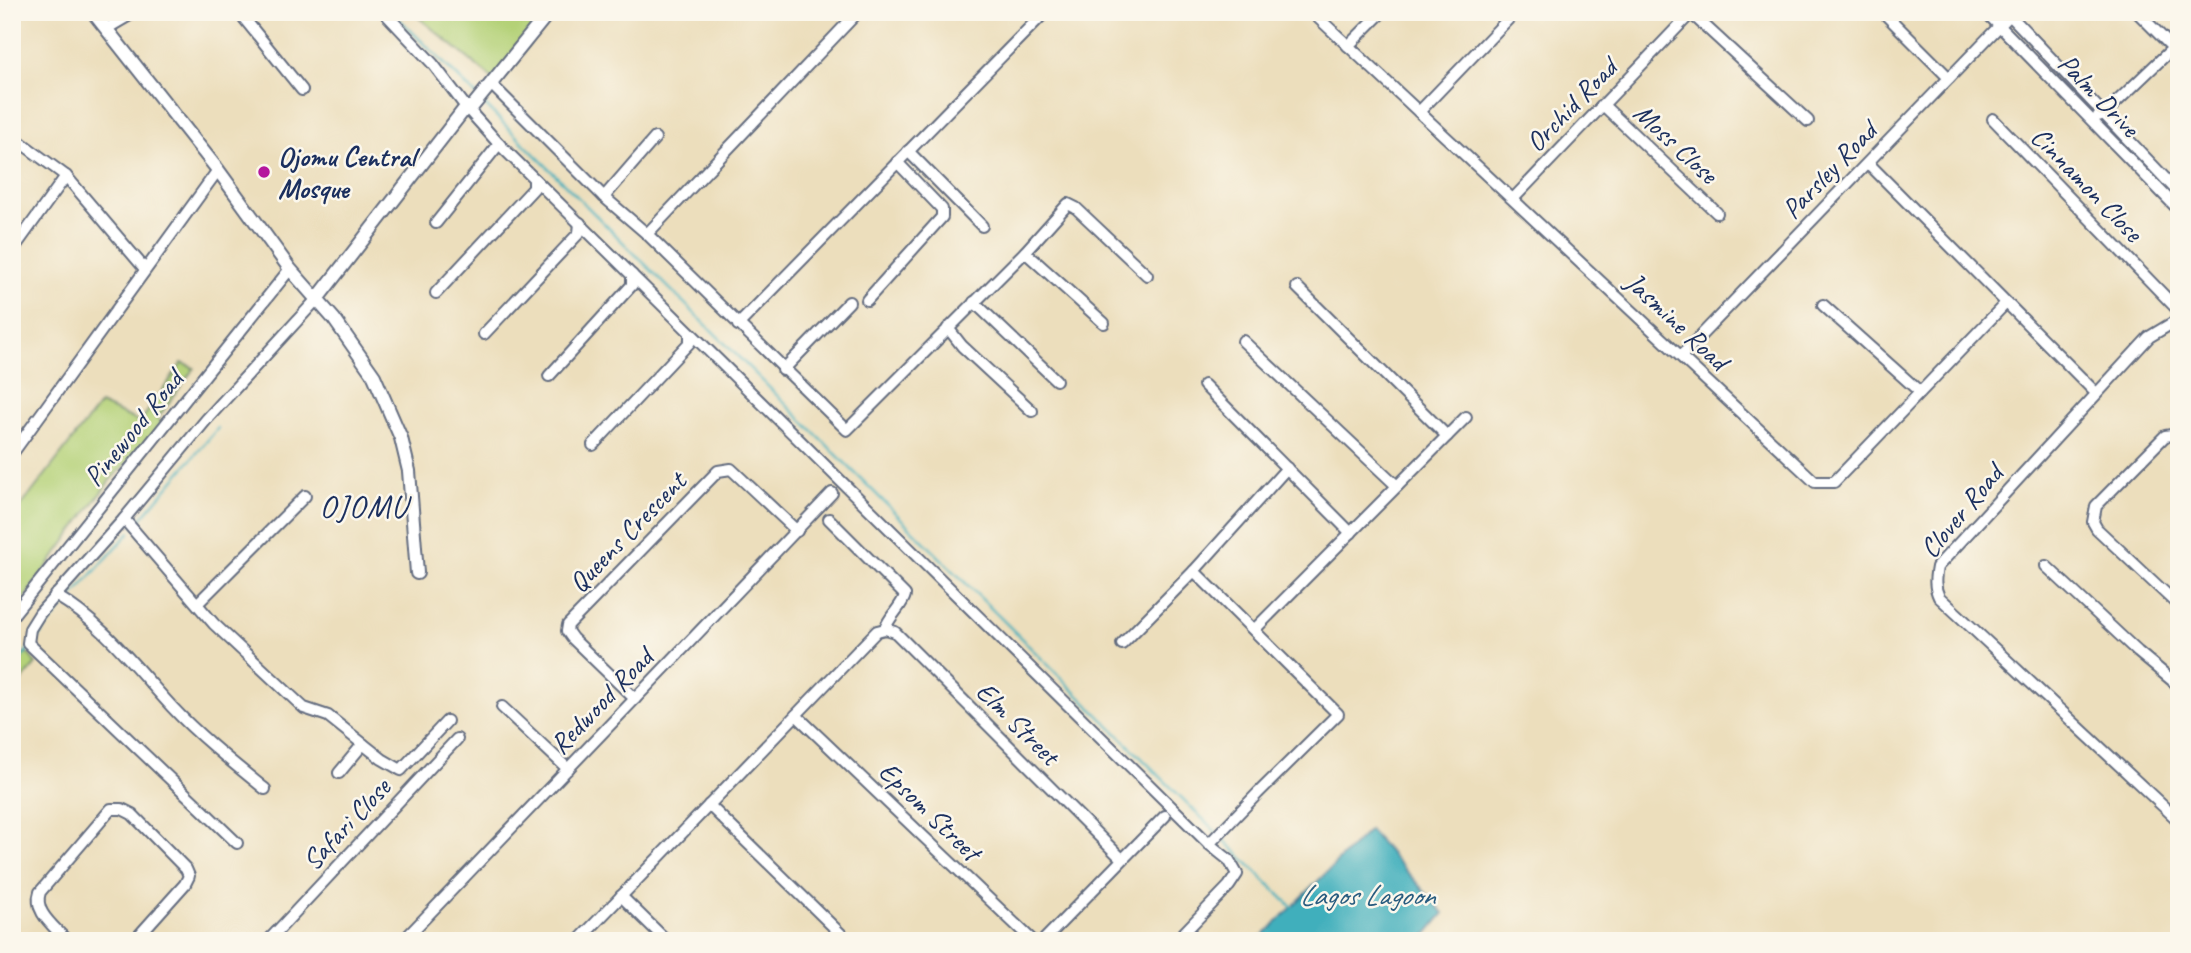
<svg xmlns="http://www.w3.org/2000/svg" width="2191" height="953" font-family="Caveat,sans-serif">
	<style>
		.green { fill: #b4d177; stroke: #68806a; stroke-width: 2 }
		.water { fill: #40afbc; stroke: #2e6f8d; stroke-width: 2 }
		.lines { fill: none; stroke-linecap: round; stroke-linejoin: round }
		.stream { stroke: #40afbc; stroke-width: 2.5 }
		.minor-casing { stroke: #646c7f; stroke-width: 14 }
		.tertiary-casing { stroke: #646c7f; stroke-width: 16 }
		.minor { stroke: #fff; stroke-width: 10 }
		.tertiary { stroke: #fff; stroke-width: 12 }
		.poi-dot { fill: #b5179e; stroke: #fbf7ec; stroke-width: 2.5 }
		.labels { text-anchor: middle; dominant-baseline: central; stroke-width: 5; stroke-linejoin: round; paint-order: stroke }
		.street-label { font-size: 28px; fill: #1b2f5e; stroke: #fbf7ec }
		.poi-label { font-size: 28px; font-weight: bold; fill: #1b2f5e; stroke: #fbf7ec; text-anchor: start }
		.water-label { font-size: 30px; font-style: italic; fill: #285c7f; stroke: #fbf7ec }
		.quarter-label { font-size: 32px; letter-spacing: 2px; fill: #1b2f5e; stroke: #fbf7ec }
	</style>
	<rect width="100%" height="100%" fill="#fbf7ec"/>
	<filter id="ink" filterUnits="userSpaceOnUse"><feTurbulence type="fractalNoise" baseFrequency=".0143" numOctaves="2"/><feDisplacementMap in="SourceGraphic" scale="14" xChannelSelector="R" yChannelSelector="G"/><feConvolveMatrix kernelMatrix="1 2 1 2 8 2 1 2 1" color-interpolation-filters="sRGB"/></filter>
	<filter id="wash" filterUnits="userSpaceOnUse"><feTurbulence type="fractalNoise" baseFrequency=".00686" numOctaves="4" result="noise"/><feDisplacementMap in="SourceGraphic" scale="28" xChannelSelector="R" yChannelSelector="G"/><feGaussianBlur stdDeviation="1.57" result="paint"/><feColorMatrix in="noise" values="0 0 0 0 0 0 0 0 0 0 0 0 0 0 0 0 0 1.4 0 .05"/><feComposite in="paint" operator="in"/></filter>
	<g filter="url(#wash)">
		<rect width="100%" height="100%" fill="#ecdebc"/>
		<g class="green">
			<polygon points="412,12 553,12 499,84"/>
			<polygon points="182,363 194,368 158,418 164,426 111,479 12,615 12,518 100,404 140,422"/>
			<polygon points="28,653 36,664 12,693 12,654"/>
		</g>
		<polygon class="water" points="1369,830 1444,913 1421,941 1258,941"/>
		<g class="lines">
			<g class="stream">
				<polyline points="392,12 477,96"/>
				<polyline points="481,101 1216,832"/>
				<polyline points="134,527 218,428"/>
				<polyline points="69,600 130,532"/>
				<polyline points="33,643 65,605"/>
				<polyline points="12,671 29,648"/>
				<polyline points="1221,837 1292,907"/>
			</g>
		</g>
	</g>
	<g filter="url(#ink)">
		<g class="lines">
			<g class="minor-casing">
				<g id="minor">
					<polyline points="239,12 302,90"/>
					<polyline points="384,12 433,64 466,107 499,144 1209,844 1229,860 1237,874 1229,886 1176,941"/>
					<polyline points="1312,12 1815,482 1834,482 2006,303"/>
					<polyline points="1883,12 1949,78"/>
					<polyline points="1986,12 2179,210"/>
					<polyline points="2007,12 2179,193"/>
					<polyline points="2137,12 2179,54"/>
					<polyline points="1691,13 1808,121"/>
					<polyline points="569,14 570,12"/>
					<polyline points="106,29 135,12"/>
					<polyline points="1348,46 1382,12"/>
					<polyline points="492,85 604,197 647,234 847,430 1025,252 1068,204 1076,208 1147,275"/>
					<polyline points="1603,105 1717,213"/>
					<polyline points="1419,112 1515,12"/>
					<polyline points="2098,116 2104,114 2173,48"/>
					<polyline points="1993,119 2179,311"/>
					<polyline points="12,136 66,176 145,269"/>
					<polyline points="908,151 982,226"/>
					<polyline points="1868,163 2095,392"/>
					<polyline points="604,197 655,138"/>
					<polyline points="1513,199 1692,12"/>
					<polyline points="436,223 499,144"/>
					<polyline points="647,234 858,12"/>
					<polyline points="12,251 66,176"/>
					<polyline points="1025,252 1104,323"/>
					<polyline points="1297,287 1447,436"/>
					<polyline points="436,293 534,188 534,179"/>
					<polyline points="867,300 942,217 942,209 897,162"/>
					<polyline points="974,302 1056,380"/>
					<polyline points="1823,305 1920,392"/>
					<path d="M2179 319 2149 337 1937 567C1935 578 1934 587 1939 597L2179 821"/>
					<polyline points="738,325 1045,12"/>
					<polyline points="948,328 962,346 1032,411"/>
					<polyline points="484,334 579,233 580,223"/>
					<polyline points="1243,341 1397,486"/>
					<polyline points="1681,356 2010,15"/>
					<polyline points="783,370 849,302"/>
					<polyline points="549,376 632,285 632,275"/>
					<polyline points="1204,385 1351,533"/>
					<polyline points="2179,438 2172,435 2165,436 2096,506 2093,522 2097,529 2179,606"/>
					<polyline points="593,445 690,342 690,333"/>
					<polyline points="12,454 218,170"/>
					<polyline points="124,519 214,624 304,708 328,716 363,744 339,773"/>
					<path d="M829 519 905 595C902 607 889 616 885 629"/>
					<polyline points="2046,566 2138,652 2179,686"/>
					<polyline points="1194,571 1338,714 1258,793 1209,844"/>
					<path d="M55 595C103 623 135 667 172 707 200 737 233 763 265 789"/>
					<polyline points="198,603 305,496"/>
					<polyline points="12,616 290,269"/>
					<polyline points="1254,630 1466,417"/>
					<polyline points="1122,644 1194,571 1287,468"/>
					<polyline points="635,699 572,638 567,631 568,625 718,471 731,469 797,531"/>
					<polyline points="502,707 568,769"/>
					<polyline points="796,715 1033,941"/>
					<polyline points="363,744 382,759 401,770 447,721"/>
					<polyline points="709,805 848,941"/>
					<polyline points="237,843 28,643 30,629 40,613 124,519 206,420 317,299"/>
					<polyline points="621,896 667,941"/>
					<path d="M67 941C54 926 33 912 40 892L111 809H122L132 814 186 869 189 876 185 884 134 941"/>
					<polyline points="268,941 457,739"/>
					<polyline points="403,941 832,493"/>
					<polyline points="578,941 877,631 885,629 895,632 1122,859"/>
					<polyline points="1043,941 1165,816"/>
				</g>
			</g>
			<g class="tertiary-casing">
				<g id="tertiary">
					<polyline points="93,12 218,170 290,269 334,319 374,376 401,438 409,471 417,573"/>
					<polyline points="317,299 466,107 472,107 549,12"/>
				</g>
			</g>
			<use href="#minor" class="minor"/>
			<use href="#tertiary" class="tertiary"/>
		</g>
	</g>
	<circle class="poi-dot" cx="264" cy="172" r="7"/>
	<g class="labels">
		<g class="street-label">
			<text transform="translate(2099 95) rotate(46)">Palm Drive</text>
			<text transform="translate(1571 105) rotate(-46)">Orchid Road</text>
			<text transform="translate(1676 143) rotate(43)">Moss Close</text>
			<text transform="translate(1829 170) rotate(-46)">Parsley Road</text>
			<text transform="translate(2087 184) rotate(46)">Cinnamon Close</text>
			<text transform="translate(1677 321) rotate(43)">Jasmine Road</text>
			<text transform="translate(133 428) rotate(-51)">Pinewood Road</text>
			<text transform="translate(1961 511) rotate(-50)">Clover Road</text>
			<text transform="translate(627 532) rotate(-46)">Queens Crescent</text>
			<text transform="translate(601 701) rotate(-46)">Redwood Road</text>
			<text transform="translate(1018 723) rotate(45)">Elm Street</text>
			<text transform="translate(930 811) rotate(44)">Epsom Street</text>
			<text transform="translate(346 824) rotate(-47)">Safari Close</text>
		</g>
		<g class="poi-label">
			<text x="278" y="156">Ojomu Central<tspan x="278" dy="32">Mosque</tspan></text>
		</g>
		<g class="water-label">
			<text x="1367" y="895">Lagos Lagoon</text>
		</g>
		<g class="quarter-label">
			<text x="364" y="506">OJOMU</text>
		</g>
	</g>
	<rect width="2191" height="953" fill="none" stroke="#fbf7ec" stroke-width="42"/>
</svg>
